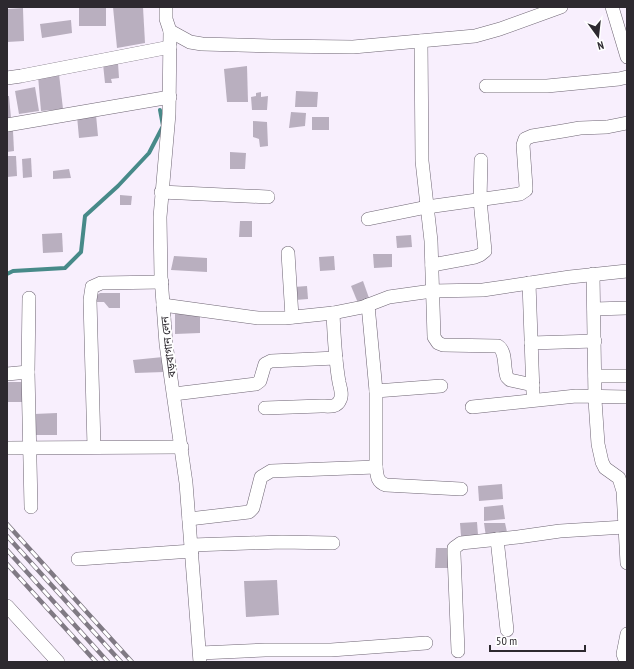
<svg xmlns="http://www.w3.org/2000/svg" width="634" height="669" font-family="'PT Sans Narrow','Noto Sans Bengali',sans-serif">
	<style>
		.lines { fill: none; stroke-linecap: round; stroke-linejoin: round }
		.stream { stroke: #478a89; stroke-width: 4 }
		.building { fill: #b9afbf }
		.minor-casing { stroke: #6e6573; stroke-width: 14 }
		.minor { stroke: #fff; stroke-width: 13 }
		.rail-casing { stroke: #807a84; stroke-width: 4.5 }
		.rail { stroke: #fff; stroke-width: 3; stroke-dasharray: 9; stroke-linecap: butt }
		.labels { text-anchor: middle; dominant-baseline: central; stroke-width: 4; stroke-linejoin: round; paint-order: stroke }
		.street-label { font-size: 11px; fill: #2d292f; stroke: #fff }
	</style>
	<rect width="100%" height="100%" fill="#f8effd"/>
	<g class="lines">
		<polyline class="stream" points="7,274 13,271 65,268 81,252 85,216 118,186 149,153 163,126 160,110"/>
	</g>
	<g class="building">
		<rect x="79" y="7" width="27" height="19"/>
		<polygon points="113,7 143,7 145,43 117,48"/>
		<polygon points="23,8 24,41 7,42 7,9"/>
		<polygon points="71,20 72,33 42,38 40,24"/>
		<polygon points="118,63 119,78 111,79 112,83 105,83 103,64"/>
		<polygon points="247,66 248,102 227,102 224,69"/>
		<polygon points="59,74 63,109 41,111 38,76"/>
		<polygon points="35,87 39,111 19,114 15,91"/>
		<polygon points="296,91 318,92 317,107 295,107"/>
		<polygon points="261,92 261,97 268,96 267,110 252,110 251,97 256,96 256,93"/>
		<polygon points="7,96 9,96 11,118 7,118"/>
		<polygon points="291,112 306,113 305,126 289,128"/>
		<polygon points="96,115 98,136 79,138 77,116"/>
		<rect x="312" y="117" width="17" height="13"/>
		<polygon points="253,121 267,122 268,146 260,147 259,139 253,137"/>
		<polygon points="7,131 13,131 14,151 7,152"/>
		<polygon points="230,152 246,153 245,169 230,169"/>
		<polygon points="7,156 16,156 17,176 7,177"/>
		<polygon points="31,158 32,177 23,178 22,159"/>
		<polygon points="69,169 71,178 53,179 53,171"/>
		<polygon points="120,195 132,196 131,205 120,205"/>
		<polygon points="240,221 252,221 252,237 239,237"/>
		<polygon points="62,233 63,252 43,253 42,234"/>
		<polygon points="411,235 412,247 397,248 396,236"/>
		<polygon points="373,254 392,254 392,267 374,268"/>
		<polygon points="174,256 207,258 207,272 171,270"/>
		<polygon points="334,256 335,270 320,271 319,257"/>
		<polygon points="363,281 369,298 358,303 351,286"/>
		<polygon points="307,286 308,299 295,300 294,287"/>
		<polygon points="100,293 120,293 120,308 109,308 104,302 97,302 97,295"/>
		<polygon points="200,313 200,333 175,334 175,314"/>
		<polygon points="163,357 164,372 135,373 133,360"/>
		<polygon points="7,382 23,382 25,402 7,402"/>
		<polygon points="57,413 57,435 34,435 34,414"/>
		<polygon points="502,484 503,499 479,501 478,486"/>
		<polygon points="503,505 505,519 484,521 484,507"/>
		<polygon points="477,522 478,535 461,536 460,523"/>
		<polygon points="484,523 505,523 507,532 486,537"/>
		<polygon points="436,548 449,548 450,568 435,568"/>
		<polygon points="277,580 279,615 246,617 244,581"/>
	</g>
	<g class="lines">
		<g class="minor-casing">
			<g id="minor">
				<polyline points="166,7 166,19 170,31 190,42 202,44 272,46 353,47 475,36 500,29 561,7"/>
				<polyline points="612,7 627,57"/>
				<polyline points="170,31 169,114 160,217 161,277 166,344 186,483 200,662"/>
				<path d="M421 41 422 161 431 241 434 337 438 343 443 345 498 346C507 352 503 367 507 377L510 380 533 385"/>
				<polyline points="7,78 21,76 170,47"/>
				<polyline points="486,86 547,86 619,79 627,77"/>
				<polyline points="7,125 170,97"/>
				<polyline points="161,192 268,197"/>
				<polyline points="368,219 427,207 520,194 526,190 526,187 523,145 525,139 532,136 563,131 580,128 607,127 627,123"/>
				<polyline points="288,253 292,317"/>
				<polyline points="432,265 475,257 480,255 485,251 480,200 481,160"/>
				<polyline points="593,274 595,400 598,444 602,462 605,468 619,478 623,491 627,563"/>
				<polyline points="529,283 533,393"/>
				<polyline points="29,298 28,372 31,507"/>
				<polyline points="163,305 258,318 285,318 333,313 363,307 389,297 432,291 483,290 570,277 627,271"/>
				<polyline points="368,305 376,391 376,467"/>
				<polyline points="594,309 627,308"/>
				<polyline points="531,343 595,341"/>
				<polyline points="7,374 28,372"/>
				<polyline points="595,376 627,376"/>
				<polyline points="376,391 441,386"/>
				<polyline points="174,394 256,384 260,381 265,364 271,361 336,358"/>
				<polyline points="472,407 576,396 627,397"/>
				<path d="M265 408 321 406C328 406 337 408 340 400 343 395 340 387 339 382 335 359 334 336 333 313"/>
				<polyline points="94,447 90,300 92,287 101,283 162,282"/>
				<polyline points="7,448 182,447"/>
				<path d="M189 519 249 512 253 508 261 477 271 471 376 467C377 476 377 482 386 485L461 489"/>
				<polyline points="497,539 507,630"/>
				<polyline points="192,545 282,542 333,543"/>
				<polyline points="78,559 192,551"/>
				<polyline points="7,606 58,662"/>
				<polyline points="458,651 454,554 454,548 461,543 518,537 560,531 625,527"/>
				<polyline points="200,653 265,650 331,650 426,643"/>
				<polyline points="626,662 623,654 627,634"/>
			</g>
		</g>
		<use href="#minor" class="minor"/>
		<g class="rail-casing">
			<g id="rail">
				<polyline points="7,524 132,662"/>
				<polyline points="7,536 121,662"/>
				<polyline points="7,550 108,662"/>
				<polyline points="7,564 96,662"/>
			</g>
		</g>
		<use href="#rail" class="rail"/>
	</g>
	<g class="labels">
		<g class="street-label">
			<text transform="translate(168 347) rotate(-97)">বড়বাগান লেন</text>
		</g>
	</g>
	<rect width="634" height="669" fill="none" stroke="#2d292f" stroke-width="16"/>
	<g transform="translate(598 36) rotate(165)" stroke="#ffffff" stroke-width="3" paint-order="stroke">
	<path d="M0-3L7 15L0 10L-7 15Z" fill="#2d292f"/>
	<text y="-6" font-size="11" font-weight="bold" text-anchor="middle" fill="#2d292f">N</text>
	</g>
	<path d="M490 645v6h95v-6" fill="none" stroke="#2d292f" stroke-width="2"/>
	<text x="496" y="645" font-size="12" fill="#2d292f" stroke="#ffffff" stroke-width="3" paint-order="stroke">50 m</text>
</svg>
